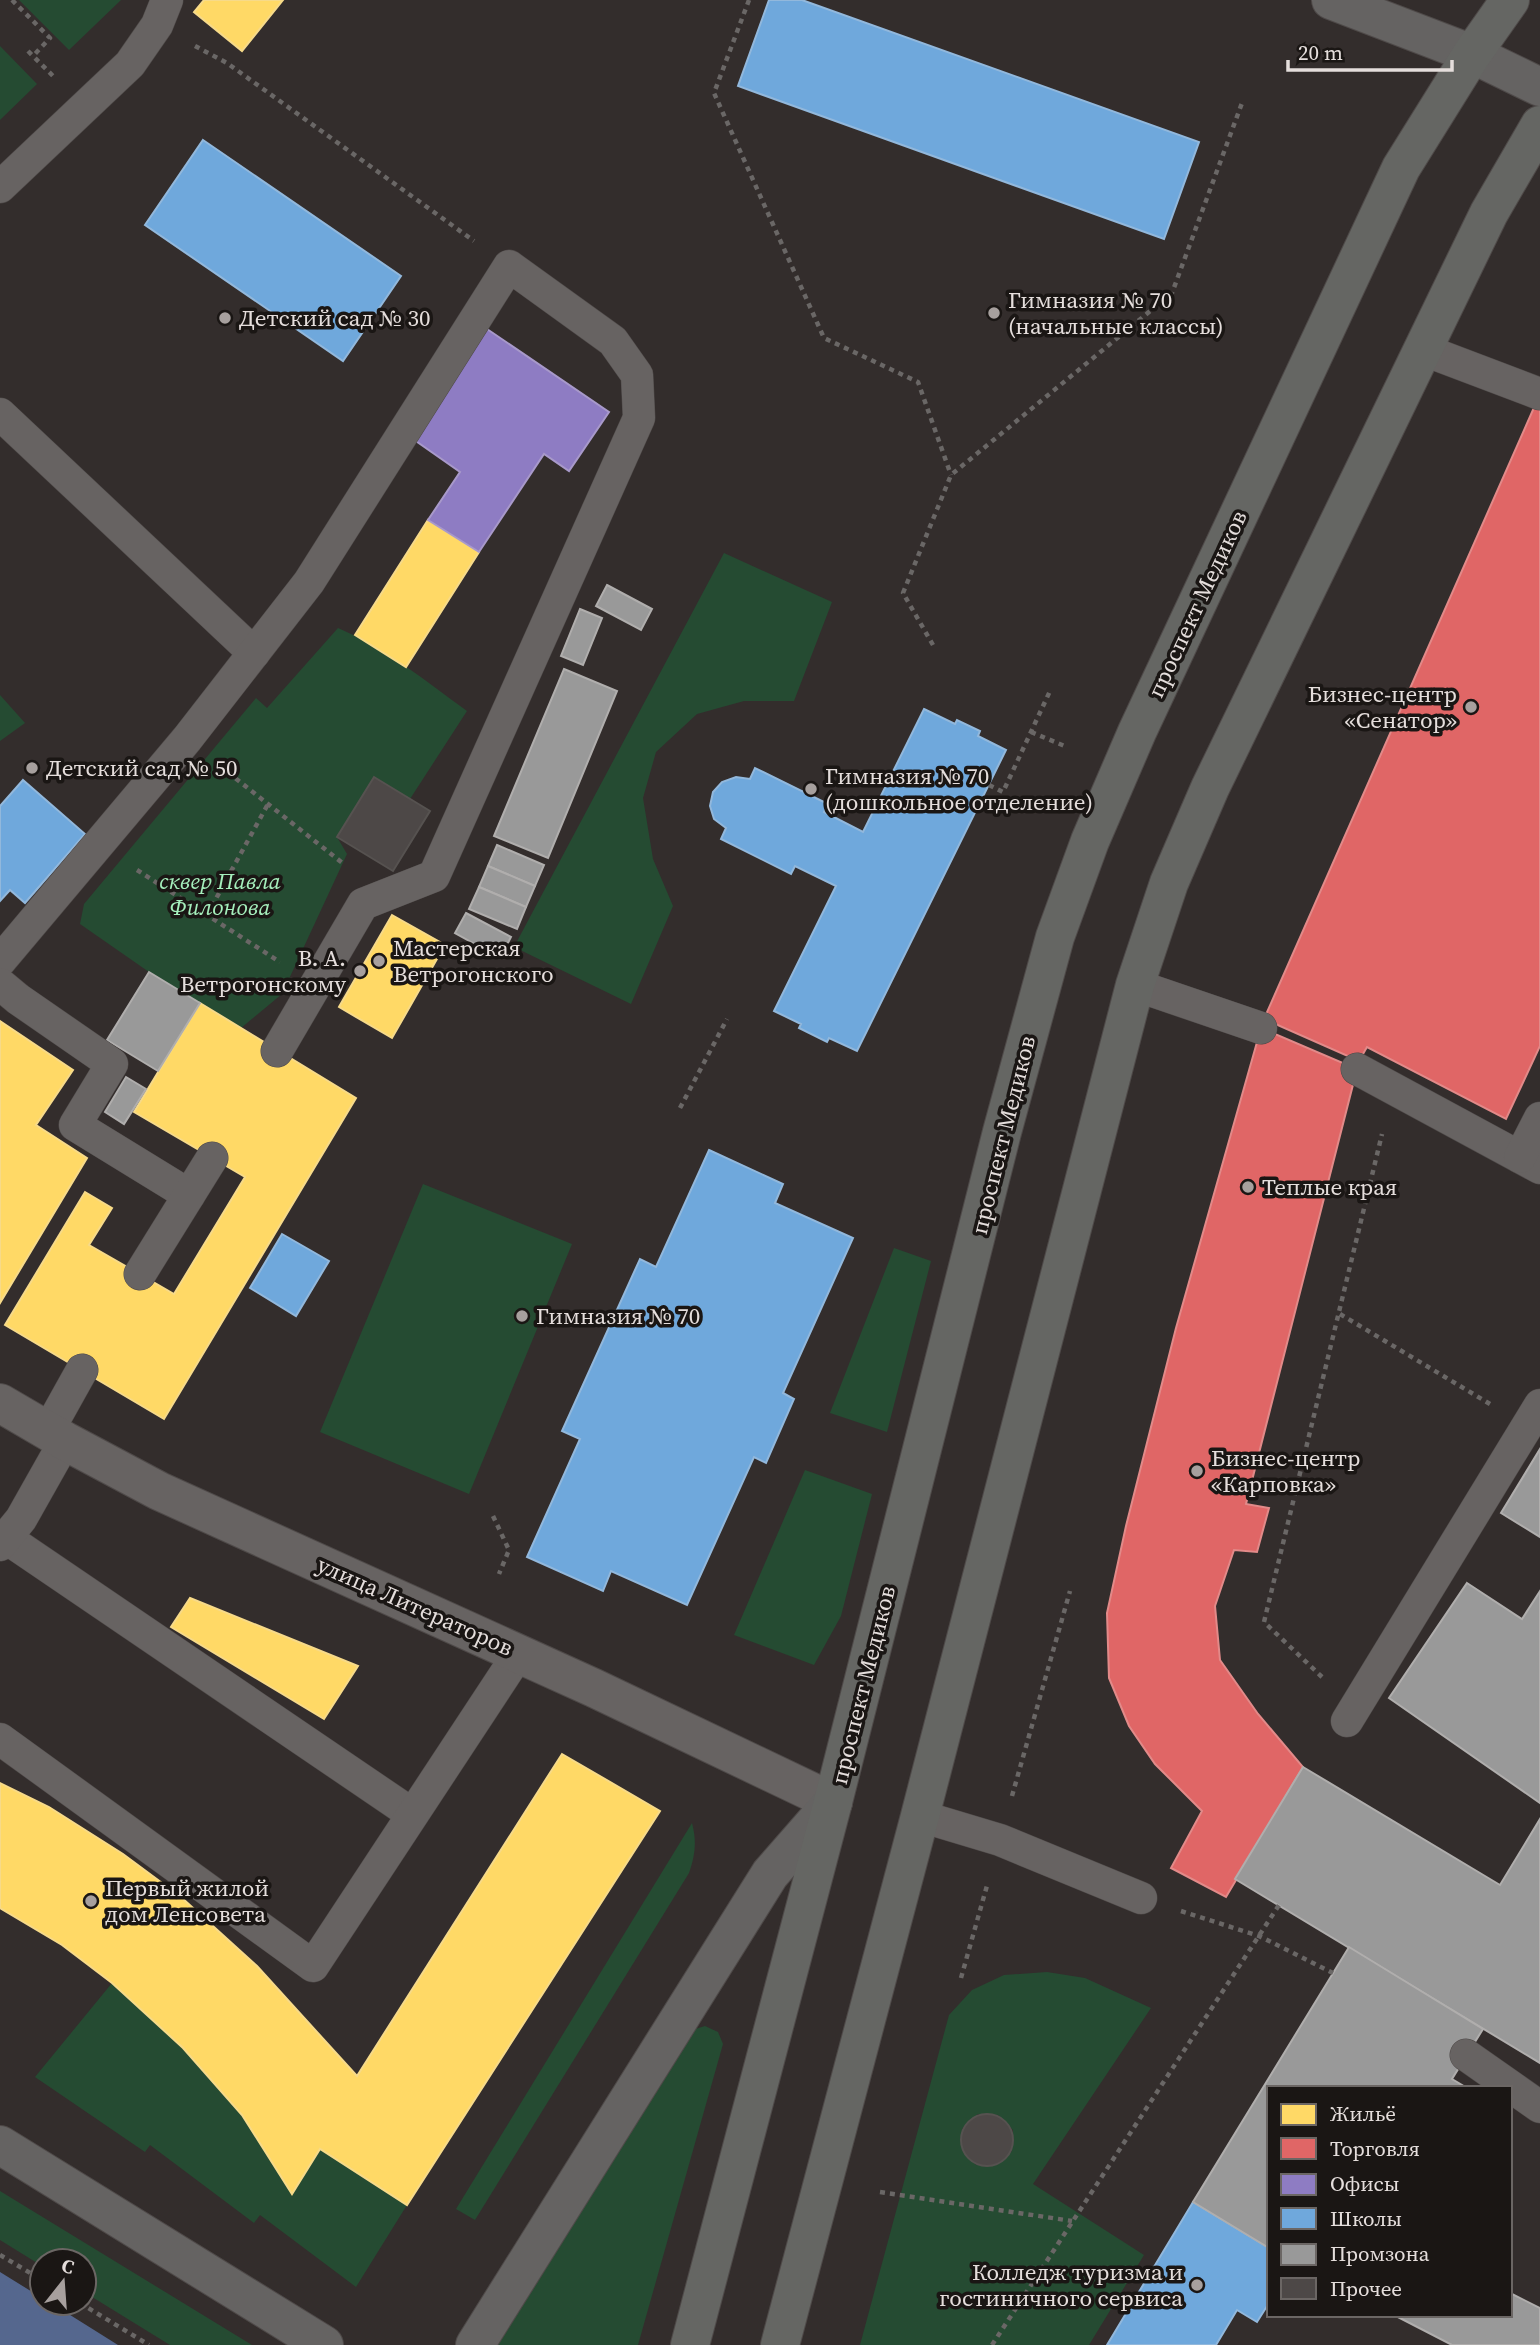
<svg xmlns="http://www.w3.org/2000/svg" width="1540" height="2345" font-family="'Source Serif 4',serif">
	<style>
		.green { fill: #254b32; fill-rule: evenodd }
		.water { fill: #55678e }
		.homes { fill: #ffd966; stroke: #f7da89; stroke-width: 2 }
		.shops { fill: #e06666; stroke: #e28a89; stroke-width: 2 }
		.offices { fill: #8e7cc3; stroke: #a899ca; stroke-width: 2 }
		.schools { fill: #6fa8dc; stroke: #92b8dc; stroke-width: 2 }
		.industry { fill: #999; stroke: #b0aead; stroke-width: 2 }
		.building { fill: #4d4847; stroke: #565250; stroke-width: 2 }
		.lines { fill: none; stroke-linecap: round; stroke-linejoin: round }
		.lane-casing { stroke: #4f4a49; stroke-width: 33 }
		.street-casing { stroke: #4f4a49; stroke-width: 40 }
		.secondary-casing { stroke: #4f4a49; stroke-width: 40 }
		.primary-casing { stroke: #4f4a49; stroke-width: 40 }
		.path { stroke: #6a6766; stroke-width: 4.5; stroke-dasharray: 5 5; stroke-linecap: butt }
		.lane { stroke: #676362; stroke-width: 32 }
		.street { stroke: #676362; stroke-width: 38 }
		.secondary { stroke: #656362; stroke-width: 38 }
		.primary { stroke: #656663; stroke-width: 38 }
		.poi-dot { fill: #a7a09e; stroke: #1a1614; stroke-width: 2.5 }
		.labels { text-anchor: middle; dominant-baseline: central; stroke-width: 7; stroke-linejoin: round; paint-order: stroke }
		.poi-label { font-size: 23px; fill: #e5dedc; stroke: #1a1614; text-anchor: start }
		.street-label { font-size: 23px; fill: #e5dedc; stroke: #1a1614 }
		.park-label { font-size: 23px; font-style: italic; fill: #a5efbc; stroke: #1a1614 }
	</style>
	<rect width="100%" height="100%" fill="#332d2c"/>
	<g class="green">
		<polygon points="19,0 121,0 69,50"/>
		<polygon points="0,46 37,84 0,120"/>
		<polygon points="724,553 832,602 794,701 744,701 697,714 656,752 643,798 653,859 673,906 631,1004 514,947"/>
		<path d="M338 628C385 648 426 681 467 711L410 799 375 777 337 837 347 854 282 994 241 1028 149 972 80 924 84 904 256 698 267 708Z"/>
		<polygon points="0,695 25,723 0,741"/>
		<polygon points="423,1184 572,1244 469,1494 320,1432"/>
		<polygon points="894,1248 931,1261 887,1432 830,1413"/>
		<polygon points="805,1470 872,1494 841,1616 814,1665 734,1635"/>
		<path d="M692 1823C697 1842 695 1855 689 1873L475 2220 456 2209Z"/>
		<path d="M1047 1972 1085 1978 1151 2008 1033 2184 1144 2255 1089 2345H860L949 2015 972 1990 1004 1975ZM978 2114 998 2115 1013 2130 1012 2151 997 2165H976L962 2149V2129Z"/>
		<polygon points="112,1983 183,2047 242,2115 292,2194 320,2149 407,2205 356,2287 260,2215 254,2223 150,2145 145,2152 35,2077"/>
		<polygon points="705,2026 718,2032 723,2044 638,2345 497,2345 692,2030"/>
		<polygon points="0,2191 252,2345 170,2345 84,2292 84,2261 42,2261 42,2266 0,2240"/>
	</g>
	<polygon class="water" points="0,2272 42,2298 42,2303 51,2303 118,2345 0,2345"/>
	<g class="homes">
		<polygon points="204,0 283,0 242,51 194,12"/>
		<polygon points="428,520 479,552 406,667 355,635"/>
		<polygon points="392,915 445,945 392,1038 339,1007"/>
		<polygon points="200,1003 356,1098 164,1419 5,1325 85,1192 112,1208 89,1245 174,1294 245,1177 134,1112"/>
		<polygon points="0,1021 73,1070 36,1125 87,1158 0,1303"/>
		<polygon points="190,1598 358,1666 324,1719 171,1627"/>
		<polygon points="562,1754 660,1811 407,2205 320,2149 292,2194 242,2115 183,2048 112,1983 62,1945 0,1908 0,1783 49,1807 123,1854 181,1897 257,1966 357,2076"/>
	</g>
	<g class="shops">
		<polygon points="1540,394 1540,1046 1506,1119 1367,1047 1359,1061 1264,1019"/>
		<polygon points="1261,1028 1357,1069 1246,1504 1269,1508 1257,1552 1234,1550 1215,1606 1220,1660 1258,1714 1303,1767 1226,1897 1171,1868 1202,1811 1155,1764 1129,1726 1109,1678 1107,1613 1126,1526 1176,1328"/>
	</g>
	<polygon class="offices" points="487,329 609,412 569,471 544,454 479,552 428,520 460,472 413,439"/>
	<g class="schools">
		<polygon points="769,0 802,0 1199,142 1164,239 738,86"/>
		<polygon points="203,140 401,276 343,361 145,225"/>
		<polygon points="924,709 955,724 957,720 980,731 978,736 1006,750 857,1051 829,1038 827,1042 799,1028 801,1024 774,1011 836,886 795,866 791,874 721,839 726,828 714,819 710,806 713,792 722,782 736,777 750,779 755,768 828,804 824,812 863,832"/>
		<polygon points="23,780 85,834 25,903 10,890 0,901 0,806"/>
		<polygon points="709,1150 783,1184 775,1203 853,1238 783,1393 794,1399 766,1463 754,1457 687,1605 611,1571 603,1591 527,1557 580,1439 562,1431 640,1259 656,1267"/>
		<polygon points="282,1234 329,1261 296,1316 250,1288"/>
		<polygon points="1193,2202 1269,2248 1269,2303 1257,2322 1237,2310 1216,2345 1107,2345"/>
	</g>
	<g class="industry">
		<polygon points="607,585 652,609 641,630 596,606"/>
		<polygon points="580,609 602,618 583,665 561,656"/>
		<polygon points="564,669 617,691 548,858 494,836"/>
		<polygon points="497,845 544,865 535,886 488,866"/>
		<polygon points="488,866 535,886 526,907 479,887"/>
		<polygon points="479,887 526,907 517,929 469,909"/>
		<polygon points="466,913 511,937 500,958 455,933"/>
		<polygon points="149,972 200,1003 158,1071 107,1040"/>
		<polygon points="126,1077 146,1089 124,1124 105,1112"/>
		<polygon points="1540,1449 1540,1537 1501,1513"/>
		<polygon points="1467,1583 1522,1619 1540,1591 1540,1803 1389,1698"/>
		<polygon points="1303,1767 1500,1885 1540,1819 1540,2063 1235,1879"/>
		<polygon points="1349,1947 1483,2029 1452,2079 1467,2088 1269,2088 1269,2248 1193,2202"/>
		<polygon points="1510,2293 1540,2308 1540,2345 1452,2345 1394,2315 1510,2315"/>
	</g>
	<g class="building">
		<polygon points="374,777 430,811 393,871 337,837"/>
		<circle cx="987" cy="2140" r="26"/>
	</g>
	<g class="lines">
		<g class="lane-casing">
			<g id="lane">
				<polyline points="0,187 130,64 157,25 167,0"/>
				<polyline points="1424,350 1540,394"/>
				<polyline points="0,414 254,653"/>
				<polyline points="0,961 187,739 309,582 509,266 613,341 637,375 639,418 434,876 363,904 277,1051"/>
				<polyline points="0,984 18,999 112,1064 75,1125 189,1195"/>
				<polyline points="1135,985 1261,1028"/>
				<polyline points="1357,1069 1540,1168"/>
				<polyline points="1520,1157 1540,1118"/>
				<polyline points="140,1274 212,1158"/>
				<polyline points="48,1431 82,1370"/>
				<polyline points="6,1538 412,1814"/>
				<polyline points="0,1545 21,1519 65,1441"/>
				<polyline points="1347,1721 1540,1405"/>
				<polyline points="0,1739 313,1966 519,1653"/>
				<polyline points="920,1816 1000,1840 1141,1898"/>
				<polyline points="1466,2055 1540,2107"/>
			</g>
		</g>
		<g class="street-casing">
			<polyline id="street" points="0,1403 65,1441 159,1491 594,1688 833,1802"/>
		</g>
		<g class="secondary-casing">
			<g id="secondary">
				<polyline points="1331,0 1472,54 1540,87"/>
				<polyline points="0,2145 324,2345"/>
				<polyline points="475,2345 770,1874 833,1802"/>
			</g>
		</g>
		<g class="primary-casing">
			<g id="primary">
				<polyline points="690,2345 833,1802 1002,1132 1055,937 1090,841 1137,732 1401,168 1472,54 1510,0"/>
				<polyline points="780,2345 920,1816 1135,985 1169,883 1210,788 1489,213 1540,125"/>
			</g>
		</g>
		<g class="path">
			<polyline points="12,0 50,38 33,56"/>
			<polyline points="749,0 714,93 824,338 918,382 951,475"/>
			<polyline points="195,46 227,63 474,241"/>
			<polyline points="28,51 54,77"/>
			<polyline points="933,645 903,593 951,475 1172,293 1242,103"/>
			<polyline points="1031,732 1067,747"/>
			<polyline points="220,766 345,865"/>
			<polyline points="989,785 1003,792 1050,691"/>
			<polyline points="137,870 280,962"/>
			<polyline points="207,915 268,804"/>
			<polyline points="680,1108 727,1019"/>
			<polyline points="1340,1314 1490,1404"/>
			<polyline points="493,1516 509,1550 499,1574"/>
			<polyline points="1322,1677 1264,1622 1382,1134"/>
			<polyline points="1012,1796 1070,1591"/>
			<polyline points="1181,1911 1259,1936 1333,1973"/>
			<polyline points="961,1978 988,1882"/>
			<polyline points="880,2192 1072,2221"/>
			<polyline points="0,2255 42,2280"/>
			<polyline points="80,2303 149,2345"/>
			<polyline points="992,2345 1279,1905"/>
		</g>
		<use href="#lane" class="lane"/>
		<use href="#street" class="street"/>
		<use href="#secondary" class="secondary"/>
		<use href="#primary" class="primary"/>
	</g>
	<g class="poi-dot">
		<circle cx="994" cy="313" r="7"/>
		<circle cx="225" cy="318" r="7"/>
		<circle cx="1471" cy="707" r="7"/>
		<circle cx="32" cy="768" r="7"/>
		<circle cx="811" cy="789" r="7"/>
		<circle cx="379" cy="961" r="7"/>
		<circle cx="360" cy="971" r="7"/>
		<circle cx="1248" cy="1187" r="7"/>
		<circle cx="522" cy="1316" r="7"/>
		<circle cx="1197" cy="1471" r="7"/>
		<circle cx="91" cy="1901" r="7"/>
		<circle cx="1197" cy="2285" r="7"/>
	</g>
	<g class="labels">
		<g class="poi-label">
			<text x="1008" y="300">Гимназия № 70<tspan x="1008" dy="26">(начальные классы)</tspan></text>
			<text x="239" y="318">Детский сад № 30</text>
			<text x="1457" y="694" text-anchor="end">Бизнес-центр<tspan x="1457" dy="26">«Сенатор»</tspan></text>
			<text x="46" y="768">Детский сад № 50</text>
			<text x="825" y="776">Гимназия № 70<tspan x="825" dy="26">(дошкольное отделение)</tspan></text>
			<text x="393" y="948">Мастерская<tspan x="393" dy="26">Ветрогонского</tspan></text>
			<text x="346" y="958" text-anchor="end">В. А.<tspan x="346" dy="26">Ветрогонскому</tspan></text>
			<text x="1262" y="1187">Теплые края</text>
			<text x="536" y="1316">Гимназия № 70</text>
			<text x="1211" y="1458">Бизнес-центр<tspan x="1211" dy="26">«Карповка»</tspan></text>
			<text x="105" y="1888">Первый жилой<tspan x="105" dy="26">дом Ленсовета</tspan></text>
			<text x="1183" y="2272" text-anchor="end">Колледж туризма и<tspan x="1183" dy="26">гостиничного сервиса</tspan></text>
		</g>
		<g class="street-label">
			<text transform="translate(1197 604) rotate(-65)">проспект Медиков</text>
			<text transform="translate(1003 1135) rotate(-76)">проспект Медиков</text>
			<text transform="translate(415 1606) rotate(24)">улица Литераторов</text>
			<text transform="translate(863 1685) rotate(-76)">проспект Медиков</text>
		</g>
		<g class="park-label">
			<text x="220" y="881">сквер Павла<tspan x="220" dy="26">Филонова</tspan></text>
		</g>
	</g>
	<rect x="1267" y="2086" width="245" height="231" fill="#1a1614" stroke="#6b6664" stroke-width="2"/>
	<rect x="1281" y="2104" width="35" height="21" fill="#ffd966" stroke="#6b6664" stroke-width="2"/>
	<text x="1330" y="2121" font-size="21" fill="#e5dedc">Жильё</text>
	<rect x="1281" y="2138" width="35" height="21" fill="#e06666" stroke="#6b6664" stroke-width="2"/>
	<text x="1330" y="2156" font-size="21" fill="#e5dedc">Торговля</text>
	<rect x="1281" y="2174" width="35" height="21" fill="#8e7cc3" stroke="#6b6664" stroke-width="2"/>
	<text x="1330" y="2191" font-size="21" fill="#e5dedc">Офисы</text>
	<rect x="1281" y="2208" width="35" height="21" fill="#6fa8dc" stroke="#6b6664" stroke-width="2"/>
	<text x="1330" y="2226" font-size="21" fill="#e5dedc">Школы</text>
	<rect x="1281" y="2244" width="35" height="21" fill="#999999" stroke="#6b6664" stroke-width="2"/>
	<text x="1330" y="2261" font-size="21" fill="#e5dedc">Промзона</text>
	<rect x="1281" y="2278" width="35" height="21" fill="#4d4847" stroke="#6b6664" stroke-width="2"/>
	<text x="1330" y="2296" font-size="21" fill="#e5dedc">Прочее</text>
	<g transform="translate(63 2282) rotate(17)"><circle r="33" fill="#1a1614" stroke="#6b6664" stroke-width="2"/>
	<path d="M0-5L12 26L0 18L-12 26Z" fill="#a7a09e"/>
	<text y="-10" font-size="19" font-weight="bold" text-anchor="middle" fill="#e5dedc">С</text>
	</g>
	<path d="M1288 60v10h164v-10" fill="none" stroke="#e5dedc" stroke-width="3.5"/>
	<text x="1298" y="60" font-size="21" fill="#e5dedc" stroke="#1a1614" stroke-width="5" paint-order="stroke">20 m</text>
</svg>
